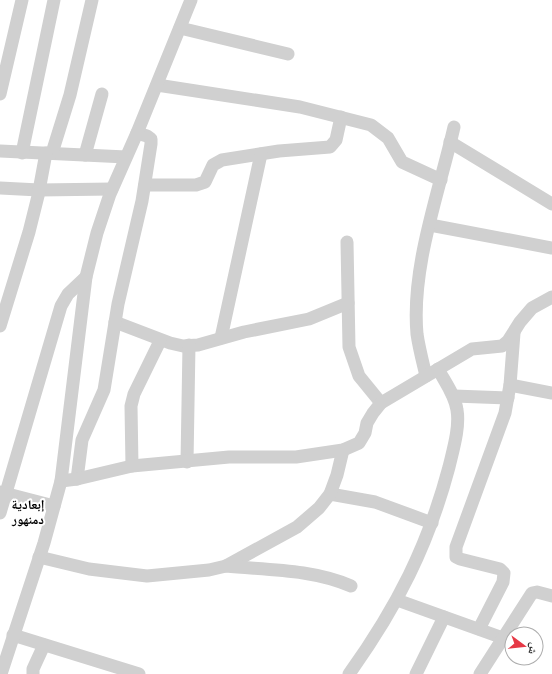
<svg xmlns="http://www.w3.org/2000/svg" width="552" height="674" font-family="Figtree,'Noto Naskh Arabic',sans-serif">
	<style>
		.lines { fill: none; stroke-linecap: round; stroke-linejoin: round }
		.street { stroke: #d0d0d0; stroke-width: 13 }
		.labels { text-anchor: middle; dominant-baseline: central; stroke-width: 4; stroke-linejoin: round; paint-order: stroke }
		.quarter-label { font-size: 13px; font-weight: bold; fill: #000; stroke: #fff }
	</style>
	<rect width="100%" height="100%" fill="#fff"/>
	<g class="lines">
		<g class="street">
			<polyline points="180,28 288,54"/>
			<polyline points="157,85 300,107 371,125 388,138 402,162 441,180"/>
			<polyline points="0,94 22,0"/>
			<polyline points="450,142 552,204"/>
			<polyline points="0,151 126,157"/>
			<polyline points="22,153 54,0"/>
			<polyline points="52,153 70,95 92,0"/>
			<polyline points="85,155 102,94"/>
			<polyline points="145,185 196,185 205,182 213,165 222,160 279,151 330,147 336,140 341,117"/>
			<polyline points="0,188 39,190 112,189"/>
			<polyline points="430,225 552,248"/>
			<polyline points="347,242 349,347 359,376 381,403"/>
			<polyline points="115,322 170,343 183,346 198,345 244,332 309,319 348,303"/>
			<polyline points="0,326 29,232 38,196 46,153"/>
			<polyline points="221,338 261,154"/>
			<path d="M426 376C423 363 419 348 417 334 411 267 439 193 454 127"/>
			<polyline points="510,385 552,393"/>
			<polyline points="454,396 508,398"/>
			<polyline points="187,462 189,345"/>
			<polyline points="132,466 131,406 134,394 160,341"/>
			<polyline points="77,479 82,440 104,390 118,304 142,201 151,144 151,139 147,136 137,133"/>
			<polyline points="61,481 77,479 132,466 229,457 296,457 343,450 359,443 365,433 367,423 373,413 381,403 472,349 502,346 508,341 520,322 532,308 552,297"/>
			<polyline points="0,492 54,506"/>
			<polyline points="330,494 375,502 432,523"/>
			<polyline points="0,513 61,306 68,294 86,277"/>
			<polyline points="39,557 89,569 147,576 209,570 226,566 297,527 319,508 330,494 337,475 343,450"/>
			<path d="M226 566C267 570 312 569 351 586"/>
			<polyline points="397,600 503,638"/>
			<polyline points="479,629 503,582 504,573 500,569 460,559 456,557 456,547 505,413 510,385 514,333"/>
			<polyline points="13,635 139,674"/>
			<polyline points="1,674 44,543 61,481 86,277 97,233 110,194 137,133 191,0"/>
			<polyline points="33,674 33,669 44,645"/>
			<path d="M349 674C397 607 428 546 449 467 453 450 460 427 457 410 455 395 445 382 438 369"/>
			<polyline points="416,674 444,617"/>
			<polyline points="480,674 532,593 537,592 552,596"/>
		</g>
	</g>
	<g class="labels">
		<g class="quarter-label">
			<text x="28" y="504">إبعادية<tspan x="28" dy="15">دمنهور</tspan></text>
		</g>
	</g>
	<g transform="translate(524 646) rotate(105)"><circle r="19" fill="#ffffff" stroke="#adadad"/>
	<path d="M0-3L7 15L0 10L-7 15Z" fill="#e63946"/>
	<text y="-6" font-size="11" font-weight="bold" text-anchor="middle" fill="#333333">ش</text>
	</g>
</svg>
